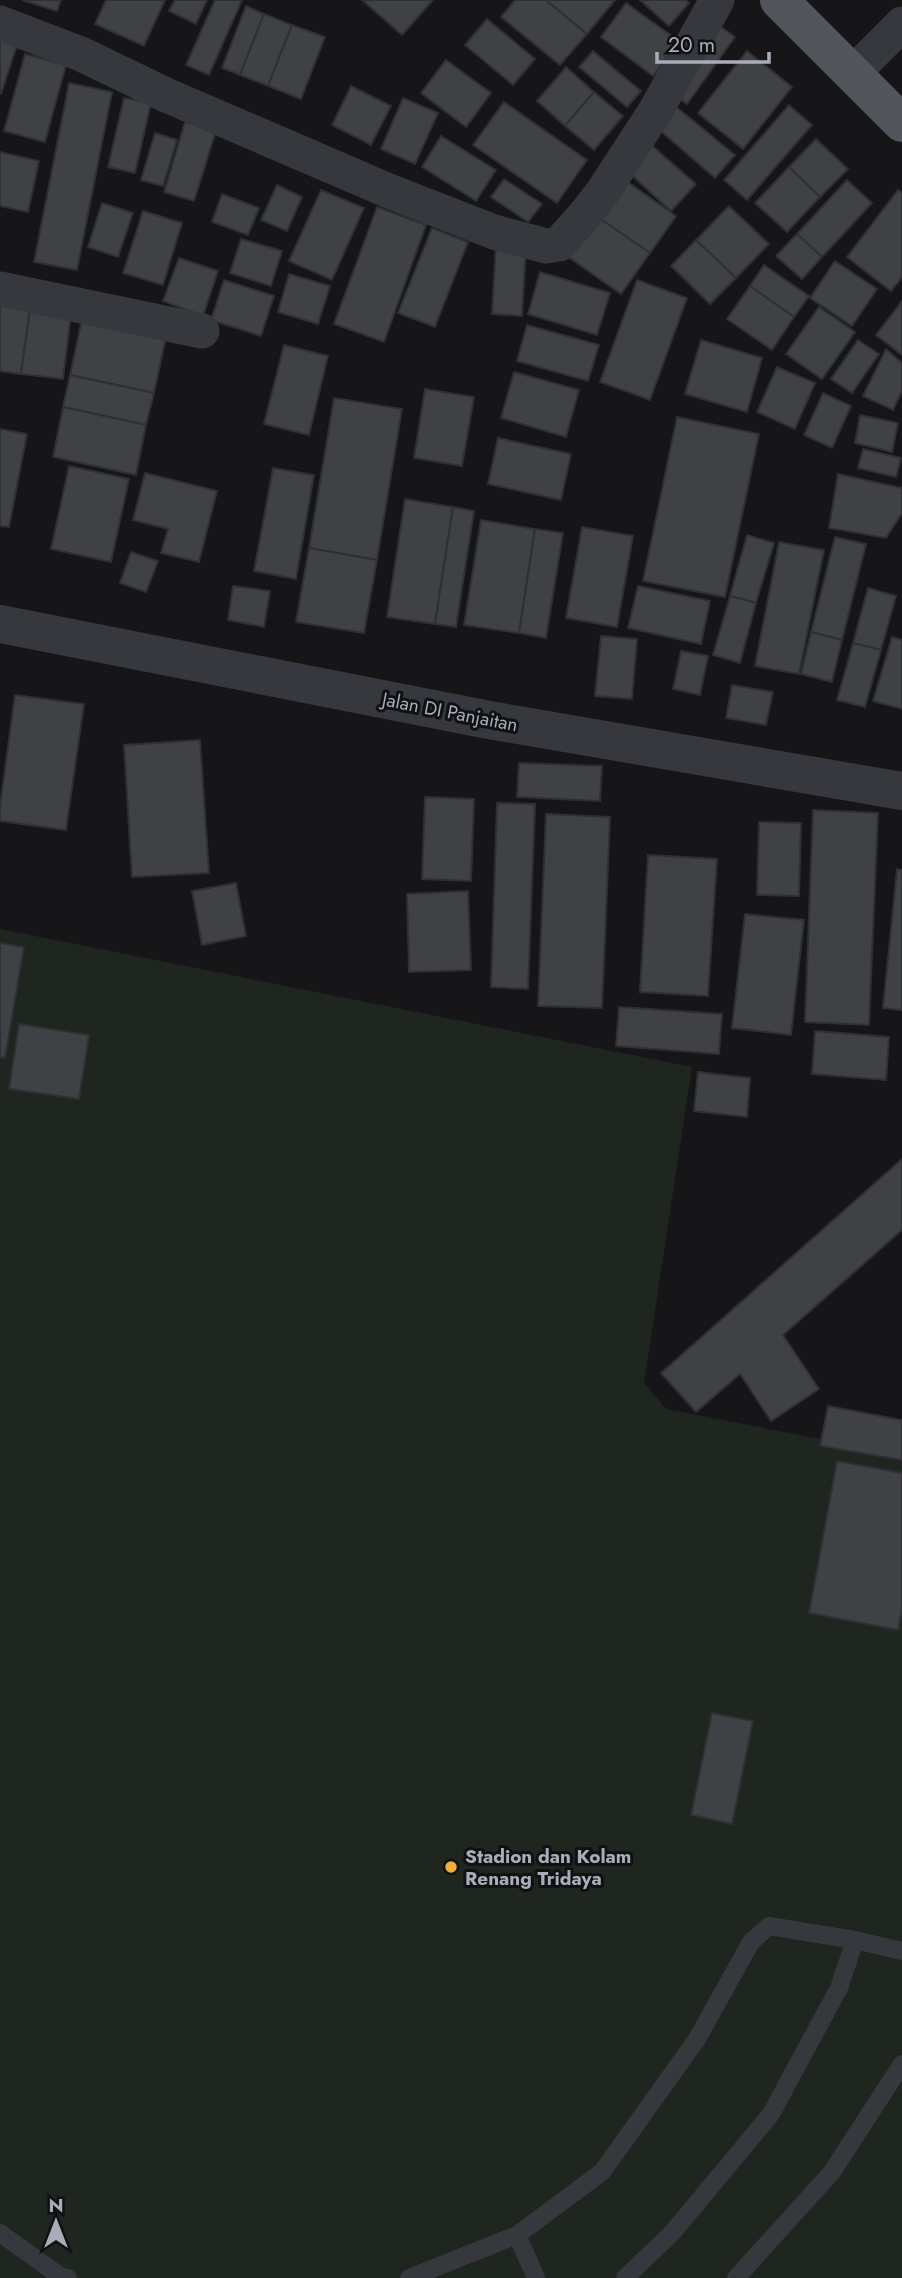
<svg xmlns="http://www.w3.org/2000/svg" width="902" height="2278" font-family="Jost,sans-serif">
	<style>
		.green { fill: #1e261f }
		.building { fill: #404145; stroke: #303034; stroke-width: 2 }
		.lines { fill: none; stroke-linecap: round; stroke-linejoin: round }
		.service { stroke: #37383d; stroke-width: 18 }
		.minor { stroke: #37383d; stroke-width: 35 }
		.tertiary { stroke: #37383d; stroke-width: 38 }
		.primary { stroke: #53555c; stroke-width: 38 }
		.poi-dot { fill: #f2b134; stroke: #111113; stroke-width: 2.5 }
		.labels { text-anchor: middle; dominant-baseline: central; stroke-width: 6; stroke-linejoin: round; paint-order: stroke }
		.street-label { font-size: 19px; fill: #a8adb8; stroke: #111113 }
		.poi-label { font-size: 19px; font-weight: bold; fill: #a8adb8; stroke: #111113; text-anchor: start }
	</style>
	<rect width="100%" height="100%" fill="#161618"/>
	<polygon class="green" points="0,929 692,1067 644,1383 666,1409 902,1455 902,2278 0,2278"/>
	<g class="building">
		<polygon points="22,0 61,0 57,11"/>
		<polygon points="106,0 165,0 144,46 95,24"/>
		<polygon points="175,0 207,0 196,24 169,11"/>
		<polygon points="215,0 242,0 209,75 186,65"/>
		<polygon points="362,0 433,0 402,35"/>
		<polygon points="515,0 546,0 587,34 560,65 501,17"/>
		<polygon points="546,0 615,0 587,34"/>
		<polygon points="640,0 686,0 689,3 669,26"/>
		<polygon points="626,3 679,41 653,76 601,37"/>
		<polygon points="246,6 264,14 240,75 222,68"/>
		<polygon points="264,14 292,25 268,86 240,75"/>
		<polygon points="487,19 535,59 513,85 465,45"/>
		<polygon points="717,24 735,37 687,104 669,91"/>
		<polygon points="292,25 325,37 301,99 268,86"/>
		<polygon points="0,27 21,33 1,94 0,94"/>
		<polygon points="593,51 641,91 627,107 579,67"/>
		<polygon points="747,51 792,87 743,149 698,113"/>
		<polygon points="25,54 66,65 45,142 4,131"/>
		<polygon points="446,60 491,93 466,127 421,93"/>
		<polygon points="566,67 594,92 565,126 537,101"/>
		<polygon points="69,83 112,92 77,270 34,262"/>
		<polygon points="351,86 391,106 371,145 332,125"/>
		<polygon points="594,92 623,116 594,150 565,126"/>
		<polygon points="124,98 151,103 135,173 108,167"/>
		<polygon points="403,98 438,113 415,164 381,149"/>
		<polygon points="504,102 587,160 557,203 473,145"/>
		<polygon points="674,105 735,155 715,178 656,127"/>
		<polygon points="789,105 812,125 747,200 724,180"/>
		<polygon points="185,122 216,131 194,201 164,192"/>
		<polygon points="155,133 177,140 163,186 141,180"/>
		<polygon points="441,136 496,170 476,201 422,167"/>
		<polygon points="816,139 848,169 820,197 789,167"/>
		<polygon points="650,144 696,184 671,211 627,171"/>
		<polygon points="0,152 39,161 28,212 0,206"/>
		<polygon points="789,167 820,197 787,232 755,203"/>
		<polygon points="622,178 676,216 650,253 596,216"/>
		<polygon points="504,179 542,204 528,222 491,197"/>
		<polygon points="847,180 872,203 822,257 797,234"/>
		<polygon points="277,185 302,197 287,231 261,220"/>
		<polygon points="321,190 364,208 332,280 289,261"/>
		<polygon points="898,190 902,193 902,277 891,291 847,257"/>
		<polygon points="222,194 259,208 248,235 212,222"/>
		<polygon points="102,203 133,213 118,257 88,247"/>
		<polygon points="729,206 769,244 736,278 696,240"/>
		<polygon points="377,207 426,225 384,342 334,324"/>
		<polygon points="143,211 182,223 163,285 123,273"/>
		<polygon points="596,216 650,253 621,294 567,256"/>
		<polygon points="432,228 468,242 435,327 398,313"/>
		<polygon points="797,234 822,257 802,279 776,256"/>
		<polygon points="241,239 282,251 271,286 230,273"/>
		<polygon points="696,240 736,278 710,304 671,266"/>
		<polygon points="496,244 526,245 522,316 492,314"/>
		<polygon points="179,258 218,271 203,316 163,301"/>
		<polygon points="835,261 877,289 852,326 810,298"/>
		<polygon points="764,265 809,296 794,317 750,286"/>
		<polygon points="540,272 610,293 597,335 528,314"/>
		<polygon points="289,274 330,286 318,324 278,312"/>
		<polygon points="224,280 274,296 261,336 211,320"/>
		<polygon points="637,280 687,298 650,400 600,382"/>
		<polygon points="750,286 794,317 772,350 727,319"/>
		<polygon points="902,301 902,355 876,335"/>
		<polygon points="0,305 30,309 21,374 0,371"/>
		<polygon points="819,307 855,332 822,379 786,354"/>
		<polygon points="30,309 71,314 63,379 21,374"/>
		<polygon points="83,314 167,332 154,393 70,375"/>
		<polygon points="527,325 599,345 588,381 517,361"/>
		<polygon points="701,340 762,358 747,412 685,394"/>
		<polygon points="858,340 879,354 852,393 831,379"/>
		<polygon points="284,345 328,356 309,435 264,424"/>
		<polygon points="886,349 902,363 902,391 893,410 863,396"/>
		<polygon points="777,367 815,383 795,429 757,412"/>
		<polygon points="514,372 579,390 566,437 501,418"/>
		<polygon points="70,375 154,393 146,425 63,407"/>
		<polygon points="425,389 474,397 462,466 414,458"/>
		<polygon points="823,393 851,406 832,448 804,435"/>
		<polygon points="334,398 402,409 377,560 309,548"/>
		<polygon points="63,407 146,425 136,475 53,457"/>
		<polygon points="860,415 898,423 892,452 855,443"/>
		<polygon points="677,417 759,434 725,597 643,581"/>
		<polygon points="0,429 27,434 9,527 0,526"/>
		<polygon points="498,438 571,454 561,500 488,484"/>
		<polygon points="863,449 901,458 896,477 858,468"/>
		<polygon points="69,466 129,479 111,562 51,549"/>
		<polygon points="273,468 314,475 296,579 254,571"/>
		<polygon points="145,473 217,491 199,562 161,553 168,529 133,520"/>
		<polygon points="838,474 902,488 902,513 886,538 829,528"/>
		<polygon points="405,499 453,507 435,624 387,617"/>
		<polygon points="453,507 474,511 456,627 435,624"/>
		<polygon points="481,520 535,529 519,633 464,625"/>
		<polygon points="582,527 633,536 617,627 566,618"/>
		<polygon points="535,529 563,533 546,638 519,633"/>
		<polygon points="747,535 774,543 756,603 730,596"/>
		<polygon points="835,537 866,544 842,640 811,632"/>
		<polygon points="779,542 824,550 799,674 755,666"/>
		<polygon points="309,548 377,560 364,633 296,622"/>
		<polygon points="131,552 158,561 146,592 120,583"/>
		<polygon points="233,586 270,591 264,627 228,620"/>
		<polygon points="638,586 710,601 701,644 628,628"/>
		<polygon points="868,588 896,596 881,650 853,643"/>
		<polygon points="730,596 756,603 740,663 713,655"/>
		<polygon points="811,632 842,640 832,682 801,674"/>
		<polygon points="601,636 637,639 632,699 595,696"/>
		<polygon points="892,637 902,640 902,709 873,701"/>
		<polygon points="853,643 881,650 865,707 837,700"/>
		<polygon points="681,651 708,656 700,695 673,689"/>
		<polygon points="732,685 773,692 766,725 726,718"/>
		<polygon points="15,695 84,704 66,830 0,821 0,806"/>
		<polygon points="200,740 209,873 132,877 124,745"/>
		<polygon points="519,763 602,766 600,801 517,797"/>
		<polygon points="425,797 474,799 471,881 422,879"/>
		<polygon points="497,803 535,804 528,989 491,987"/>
		<polygon points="813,810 878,813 869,1025 805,1022"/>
		<polygon points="546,814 610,817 602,1008 538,1006"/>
		<polygon points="759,822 801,823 799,896 757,895"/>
		<polygon points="648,855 717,859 708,996 640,992"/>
		<polygon points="897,869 902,870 902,1010 883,1008"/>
		<polygon points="236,883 246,936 202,945 192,891"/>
		<polygon points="468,891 471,970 409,972 407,894"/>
		<polygon points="745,914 804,920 791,1035 732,1028"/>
		<polygon points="0,943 24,947 5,1058 0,1057"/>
		<polygon points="619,1007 722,1014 719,1054 616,1046"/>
		<polygon points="19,1024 89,1035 79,1099 9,1089"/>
		<polygon points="815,1031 889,1037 886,1080 812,1074"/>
		<polygon points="698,1072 750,1078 747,1117 694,1111"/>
		<polygon points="902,1159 902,1230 783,1335 819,1389 771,1421 740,1374 696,1412 661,1373"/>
		<polygon points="828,1406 902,1420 902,1460 820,1446"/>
		<polygon points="837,1461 902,1473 902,1609 898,1630 809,1613"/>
		<polygon points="712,1713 753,1721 732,1824 691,1815"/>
	</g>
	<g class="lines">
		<g class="service">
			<polyline points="0,2233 60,2276 68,2278"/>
			<polyline points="517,2235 536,2278"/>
			<polyline points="409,2278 517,2235 602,2172 697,2039 751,1942 769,1926 855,1940"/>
			<polyline points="625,2278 672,2233 771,2114 839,1988 855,1940 902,1951"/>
			<polyline points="736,2278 832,2172 902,2064"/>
		</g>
		<g class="minor">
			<polyline points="0,23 81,54 166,95 389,191 494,232 546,246 559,244 584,216 602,193 656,110 717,0"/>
			<polyline points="853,73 902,24"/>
			<polyline points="0,289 202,331"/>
		</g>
		<polyline class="tertiary" points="0,624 489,720 902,791"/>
		<polyline class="primary" points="779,0 902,123"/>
	</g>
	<circle class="poi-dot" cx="451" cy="1867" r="7"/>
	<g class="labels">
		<g class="street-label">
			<text transform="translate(450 712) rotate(11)">Jalan DI Panjaitan</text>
		</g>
		<g class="poi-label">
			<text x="465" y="1856">Stadion dan Kolam<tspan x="465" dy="22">Renang Tridaya</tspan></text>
		</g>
	</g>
	<g transform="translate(56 2222)" stroke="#111113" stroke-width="5" paint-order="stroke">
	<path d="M0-5L12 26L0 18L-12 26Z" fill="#a8adb8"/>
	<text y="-10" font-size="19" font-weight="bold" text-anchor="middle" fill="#a8adb8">N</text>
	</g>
	<path d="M657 52v10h112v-10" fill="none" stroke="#a8adb8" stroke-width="3.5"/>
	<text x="668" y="52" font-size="21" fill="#a8adb8" stroke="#111113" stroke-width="5" paint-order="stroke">20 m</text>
</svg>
